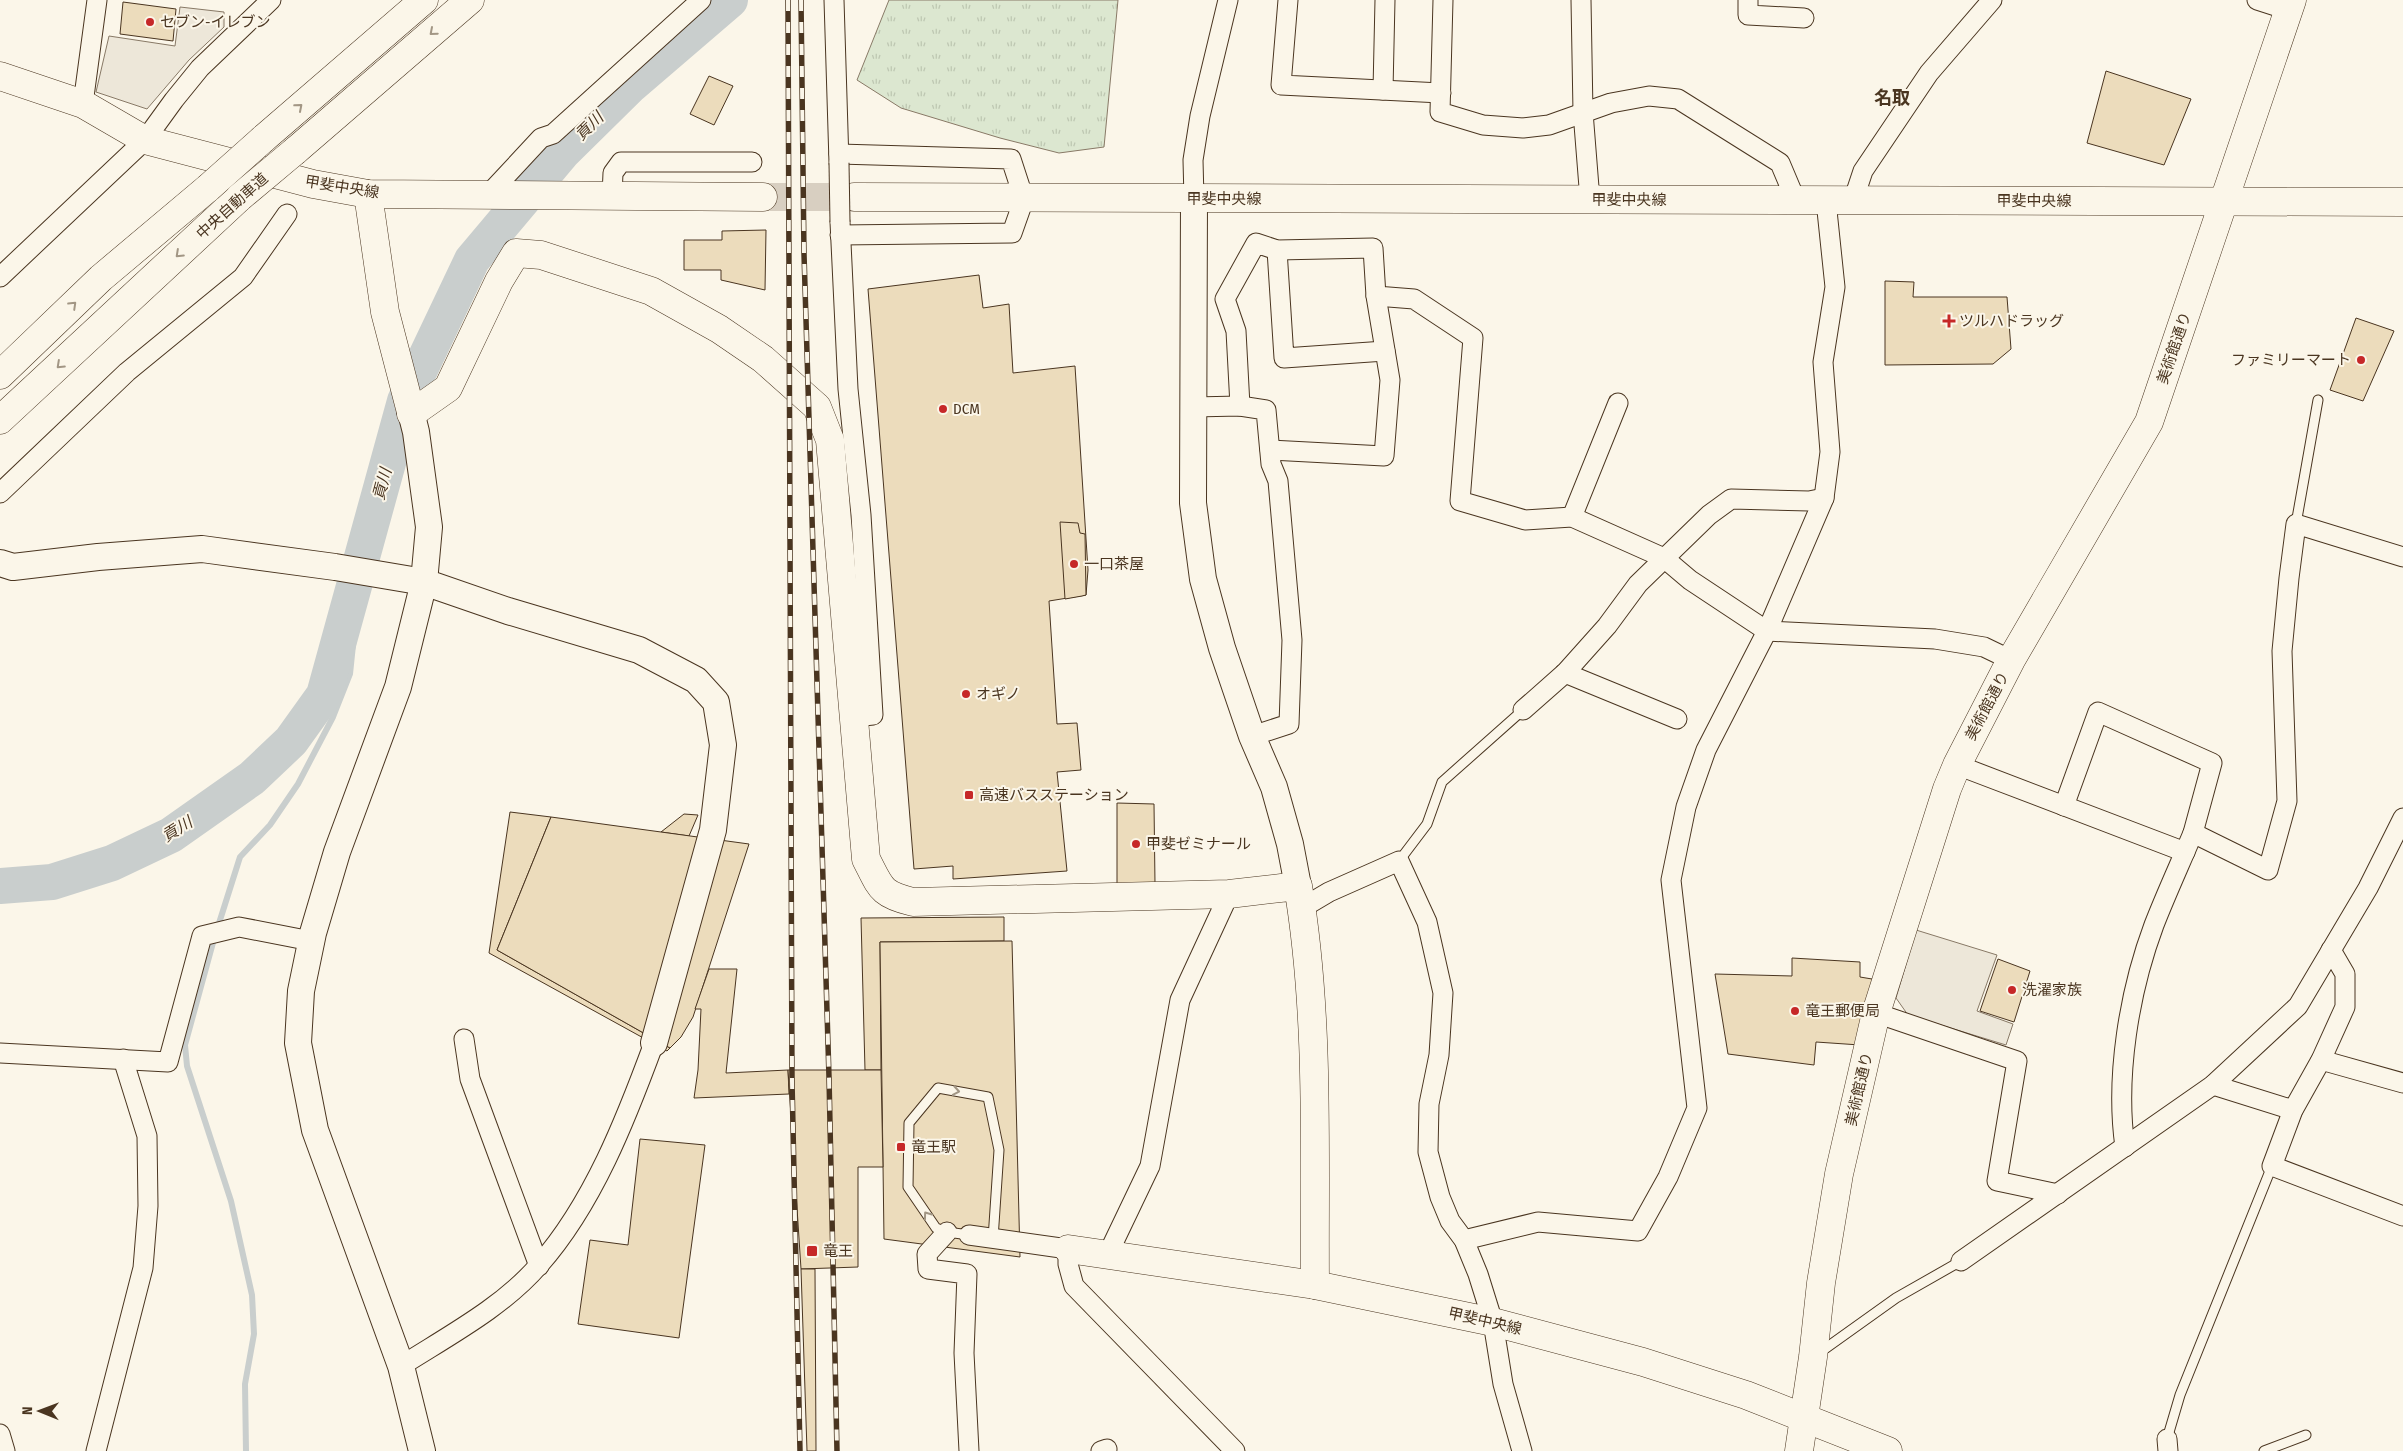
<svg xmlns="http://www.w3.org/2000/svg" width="2403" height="1451" font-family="'Fira Sans Condensed','Noto Sans JP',sans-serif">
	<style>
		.grass { fill: url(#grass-tufts); stroke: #887966 }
		.parking { fill: #ede7d9; stroke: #887966 }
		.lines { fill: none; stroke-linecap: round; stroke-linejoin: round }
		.stream { stroke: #c9cecd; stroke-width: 6 }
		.river { stroke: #c9cecd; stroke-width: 36 }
		.building { fill: #ecdcbc; stroke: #4a3520 }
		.primary-tunnel { stroke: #d8cfc1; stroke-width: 28; stroke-dasharray: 28 14; stroke-linecap: butt }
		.lane-casing { stroke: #4a3520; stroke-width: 11 }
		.street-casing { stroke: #4a3520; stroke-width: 21 }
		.secondary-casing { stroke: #4a3520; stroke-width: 28 }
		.primary-casing { stroke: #4a3520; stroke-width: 29 }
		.highway-casing { stroke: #4a3520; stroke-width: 29 }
		.lane { stroke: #fbf6e9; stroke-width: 9 }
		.street { stroke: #fbf6e9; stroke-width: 19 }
		.secondary { stroke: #fbf6e9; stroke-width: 26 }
		.primary { stroke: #fbf6e9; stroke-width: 28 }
		.highway { stroke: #fbf6e9; stroke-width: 28 }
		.rail-casing { stroke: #4a3520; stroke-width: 5.5 }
		.rail { stroke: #fbf6e9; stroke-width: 4; stroke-dasharray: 11; stroke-linecap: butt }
		.street-bridge-casing { stroke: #4a3520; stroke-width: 21; stroke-linecap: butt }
		.highway-bridge-casing { stroke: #4a3520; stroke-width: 29; stroke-linecap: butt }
		.street-bridge { stroke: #fbf6e9; stroke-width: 19 }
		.highway-bridge { stroke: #fbf6e9; stroke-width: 28 }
		.oneway { stroke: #a29684 }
		.poi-dot { fill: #c62828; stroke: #fbf6e9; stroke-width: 2 }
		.labels { text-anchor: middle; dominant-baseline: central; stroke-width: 4; stroke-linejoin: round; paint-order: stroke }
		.poi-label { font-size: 15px; fill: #4a3520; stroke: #fbf6e9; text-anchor: start }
		.street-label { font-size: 15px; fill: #4a3520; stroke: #fbf6e9 }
		.water-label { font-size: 16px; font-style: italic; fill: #4a3520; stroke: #fbf6e9 }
		.quarter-label { font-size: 18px; font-weight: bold; fill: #4a3520; stroke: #fbf6e9 }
	</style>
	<defs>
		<pattern id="grass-tufts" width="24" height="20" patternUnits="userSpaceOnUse" patternTransform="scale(1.25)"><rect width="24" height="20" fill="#dce7d0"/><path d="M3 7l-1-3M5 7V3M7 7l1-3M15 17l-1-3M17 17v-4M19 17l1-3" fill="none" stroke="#bec7b2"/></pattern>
	</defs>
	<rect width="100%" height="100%" fill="#fbf6e9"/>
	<polygon class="grass" points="889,0 1118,0 1104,147 1059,153 1000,138 901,108 857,80"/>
	<g class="parking">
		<polygon points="180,7 224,12 224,27 189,60 147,109 96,92 109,36 175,46"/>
		<polygon points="1916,930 1997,955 1977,1011 2013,1024 2006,1045 1908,1015 1896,998"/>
	</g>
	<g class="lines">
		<polyline class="stream" points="246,1451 245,1384 254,1334 252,1295 231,1201 187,1066 185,1045 214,939 240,857 270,825 298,784 333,717 350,674 360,578"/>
		<polyline class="river" points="0,886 52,882 112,863 171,835 252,778 291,741 324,695 405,401 472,260 563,152 631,85 730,0"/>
	</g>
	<g class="building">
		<polygon points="123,2 176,9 173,41 120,34"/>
		<polygon points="2106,71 2191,99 2164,165 2087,143"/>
		<polygon points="709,76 733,86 714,125 690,114"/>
		<polygon points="766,230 765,290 721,280 721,270 684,270 684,240 722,240 722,231"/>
		<polygon points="979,275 983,308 1009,304 1013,373 1075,366 1088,570 1086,595 1049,601 1057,724 1077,723 1081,770 1057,772 1067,871 953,879 953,866 914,869 868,289"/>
		<polygon points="1885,281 1914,282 1913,297 2007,297 2011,349 1993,364 1885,365"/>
		<polygon points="2356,318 2394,331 2363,401 2330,390"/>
		<polygon points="1060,522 1078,523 1080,533 1085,534 1086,595 1082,596 1065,599"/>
		<polygon points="1117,803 1154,804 1155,884 1117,884"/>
		<polygon points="510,812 551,817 497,950 670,1048 667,1051 489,953"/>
		<polygon points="684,814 698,815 689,836 661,832"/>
		<polygon points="551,817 749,844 693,1017 681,1037 670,1048 497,950"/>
		<polygon points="1004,917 1004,941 880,942 881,1070 865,1070 861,918"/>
		<polygon points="1012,941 1020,1257 884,1239 880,942"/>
		<polygon points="1792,958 1860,962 1860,977 1878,980 1860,1045 1816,1042 1814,1065 1728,1054 1715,974 1792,976"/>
		<polygon points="1998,959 2030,971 2014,1022 1980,1011"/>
		<polygon points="709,969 737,969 726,1073 788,1070 789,1094 694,1098 698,1070 701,1009 695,1009"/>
		<polygon points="788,1070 881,1070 883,1167 858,1167 858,1267 801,1269"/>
		<polygon points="640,1139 705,1145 679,1338 578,1324 590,1240 628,1245"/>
		<polygon points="801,1269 815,1269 816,1451 807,1451"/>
	</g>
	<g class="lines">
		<polyline class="primary-tunnel" points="763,197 854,197"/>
		<g class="lane-casing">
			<g id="lane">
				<polyline points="2296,524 2318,400"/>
				<polyline points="1399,861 1427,824 1442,782 1523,710"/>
				<polyline points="969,1235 947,1232 936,1228 908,1187 909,1123 938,1088 988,1097 999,1150 993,1239"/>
				<polyline points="1819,1353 1896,1298 1961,1261"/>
				<polyline points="2167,1439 2180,1395 2272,1166"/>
				<polyline points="2264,1451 2306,1435"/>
			</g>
		</g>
		<g class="street-casing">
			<g id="street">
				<polyline points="834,0 839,163"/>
				<polyline points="1288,0 1281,85 1441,93"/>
				<polyline points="1443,0 1440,112 1483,125 1523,128 1549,125 1611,103 1649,96 1678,99 1780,163 1796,201"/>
				<polyline points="1581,0 1583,112 1590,200"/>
				<polyline points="1748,0 1748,15 1804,18"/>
				<polyline points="2257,0 2288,10"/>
				<polyline points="1383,90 1385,0"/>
				<polyline points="83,104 97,0"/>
				<polyline points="839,154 1011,159 1024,199 1012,233 840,235"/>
				<polyline points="488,195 541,138 553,134 701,0"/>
				<polyline points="612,196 613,173 621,162 752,162"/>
				<polyline points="1194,199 1193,160 1200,116 1228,0"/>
				<polyline points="1853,201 1863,171 1929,73 1992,0"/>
				<polyline points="840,222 848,389 861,515 873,715 854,717"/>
				<polyline points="1277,250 1284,358 1385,351"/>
				<polyline points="0,277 145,140 174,100 200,68 271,0"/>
				<polyline points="1240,406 1236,331 1225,299 1256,243 1277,250 1373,248 1376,296 1414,299 1473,338 1460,501 1525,520 1572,517 1664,558 1690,580 1767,631 1935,639 1984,647 2011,660"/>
				<polyline points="1193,407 1240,406 1266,410 1271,464 1278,481 1292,640 1289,724 1252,736"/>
				<polyline points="1270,450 1384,456 1390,380 1376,296"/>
				<polyline points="0,493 127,372 243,277 287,214"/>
				<polyline points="1572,517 1618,403"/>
				<polyline points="1565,673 1677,719"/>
				<polyline points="1523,710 1565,673 1607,626 1638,584 1709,515 1731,499 1809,501 1824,498"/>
				<polyline points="1957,765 2185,852"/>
				<polyline points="2064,806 2098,712 2212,763 2193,833"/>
				<polyline points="1302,908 1329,892 1399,861 1427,922 1443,993 1439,1055 1429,1104 1428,1152 1440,1197 1450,1221 1464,1240 1478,1274 1493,1322 1503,1384 1522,1451"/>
				<polyline points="2331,950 2345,974 2345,1007 2321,1060 2293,1110 2272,1166 2403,1216"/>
				<polyline points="1876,1013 2017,1061 1997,1181 2058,1194"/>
				<polyline points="464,1039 470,1079 539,1266"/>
				<polyline points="0,1053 168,1062 202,936 239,927 311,941"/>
				<polyline points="2321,1060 2403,1083"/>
				<polyline points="2213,1085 2293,1110"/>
				<path d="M2125 1147C2115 1077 2129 992 2154 925 2166 894 2180 864 2193 833L2268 870 2287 801 2282 651 2289 578 2296 524 2403 557"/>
				<polyline points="947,1232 927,1254 928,1269 967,1274 964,1353 969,1451"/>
				<polyline points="969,1235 1068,1249 1068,1264 1074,1286 1235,1451"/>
				<polyline points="1464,1240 1538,1222 1638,1231 1668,1177 1697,1108 1671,880 1686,807 1706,750 1767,631 1824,498 1830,452 1823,362 1835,287 1826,201"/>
				<polyline points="1107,1256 1150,1166 1180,1000 1229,894"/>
				<polyline points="1961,1261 2213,1085 2298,1006 2368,888 2403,818"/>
				<path d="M401 1366C448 1336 503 1307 539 1265 593 1204 626 1119 654 1043"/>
				<polyline points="0,1434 5,1451"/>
				<polyline points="2167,1439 2168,1451"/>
				<polyline points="96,1451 143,1268 148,1206 147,1136 123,1059"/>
				<polyline points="1101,1451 1107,1449"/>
			</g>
		</g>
		<g class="secondary-casing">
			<g id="secondary">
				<polyline points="1194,199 1193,503 1203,579 1222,648 1252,736 1274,787 1290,844 1298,886"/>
				<polyline points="411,412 416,432 429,527 424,582 398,687 337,852 313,933 301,991 298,1043 315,1130 401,1366 422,1451"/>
				<polyline points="0,563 13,567 98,557 202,549 335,567 424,582 508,611 639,650 696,680 716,702 723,745 713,830 654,1043"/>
			</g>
		</g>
		<g class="primary-casing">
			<g id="primary">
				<polyline points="0,76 83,104 145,140 313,184 368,194 763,197"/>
				<polyline points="368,194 385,312 411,412"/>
				<polyline points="854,197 2403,202"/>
				<path d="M411 414 448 388 499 281 516 253 541 255 651 291 719 329 763 359 817 407 830 440 866 859C881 888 880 894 913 902L1229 894 1298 886C1320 1017 1314 1153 1315 1285"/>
				<polyline points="1068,1249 1315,1285 1493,1322 1643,1362 1746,1395 1888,1451"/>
			</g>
		</g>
		<g class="highway-casing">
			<g id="highway">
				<polyline points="263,139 424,0"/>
				<polyline points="295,151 470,0"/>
				<polyline points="0,375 101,278 208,188"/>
				<polyline points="0,420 240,197"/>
				<polyline points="1799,1451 1813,1357 1821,1283 1839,1174 1876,1013 1947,789 1957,765 2011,660 2149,422 2292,0"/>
			</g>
		</g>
		<use href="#lane" class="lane"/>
		<use href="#street" class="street"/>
		<use href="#secondary" class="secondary"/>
		<use href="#primary" class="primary"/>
		<use href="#highway" class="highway"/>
		<g class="rail-casing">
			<g id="rail">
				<polyline points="788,0 792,1081 800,1451"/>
				<polyline points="801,0 804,254 829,1077 837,1451"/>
			</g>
		</g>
		<use href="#rail" class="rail"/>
		<g class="street-bridge-casing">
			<polyline id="street-bridge" points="839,163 840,222"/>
		</g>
		<g class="highway-bridge-casing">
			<g id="highway-bridge">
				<polyline points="208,188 263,139"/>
				<polyline points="240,197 295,151"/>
			</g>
		</g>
		<use href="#street-bridge" class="street-bridge"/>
		<use href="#highway-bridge" class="highway-bridge"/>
	</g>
	<defs><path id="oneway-chevron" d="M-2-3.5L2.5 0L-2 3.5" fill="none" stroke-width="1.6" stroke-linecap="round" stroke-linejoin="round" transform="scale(1.25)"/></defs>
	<g class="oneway">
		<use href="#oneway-chevron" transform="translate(433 32) rotate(139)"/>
		<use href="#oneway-chevron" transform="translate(299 107) rotate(-41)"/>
		<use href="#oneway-chevron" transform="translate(179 254) rotate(137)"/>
		<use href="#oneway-chevron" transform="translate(73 305) rotate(-44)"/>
		<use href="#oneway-chevron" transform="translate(60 365) rotate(137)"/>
		<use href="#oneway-chevron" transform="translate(956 1091) rotate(10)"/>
		<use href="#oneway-chevron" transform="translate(927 1215) rotate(-126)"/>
	</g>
	<g class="poi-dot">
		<circle cx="150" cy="22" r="5"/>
		<path d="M1946.5 313.5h5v5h5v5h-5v5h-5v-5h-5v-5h5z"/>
		<circle cx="2361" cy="360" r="5"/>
		<circle cx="943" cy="409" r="5"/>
		<circle cx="1074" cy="564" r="5"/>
		<circle cx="966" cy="694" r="5"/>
		<rect x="964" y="790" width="10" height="10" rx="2.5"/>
		<circle cx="1136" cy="844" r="5"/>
		<circle cx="2012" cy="990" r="5"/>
		<circle cx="1795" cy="1011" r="5"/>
		<rect x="896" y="1142" width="10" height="10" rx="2.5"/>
		<rect x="806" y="1245" width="12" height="12" rx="2.5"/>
	</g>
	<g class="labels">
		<g class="poi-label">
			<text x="160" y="22">セブン-イレブン</text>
			<text x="1959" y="321">ツルハドラッグ</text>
			<text x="2351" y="360" text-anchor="end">ファミリーマート</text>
			<text x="953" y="409">DCM</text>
			<text x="1084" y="564">一口茶屋</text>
			<text x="976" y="694">オギノ</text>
			<text x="979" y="795">高速バスステーション</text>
			<text x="1146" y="844">甲斐ゼミナール</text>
			<text x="2022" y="990">洗濯家族</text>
			<text x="1805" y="1011">竜王郵便局</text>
			<text x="911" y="1147">竜王駅</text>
			<text x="823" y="1251">竜王</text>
		</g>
		<g class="street-label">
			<text transform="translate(342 187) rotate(9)">甲斐中央線</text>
			<text x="1224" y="199">甲斐中央線</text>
			<text x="1629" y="200">甲斐中央線</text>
			<text x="2034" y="201">甲斐中央線</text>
			<text transform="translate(232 206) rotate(-42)">中央自動車道</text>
			<text transform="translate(2174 348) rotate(-71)">美術館通り</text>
			<text transform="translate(1987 706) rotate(-62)">美術館通り</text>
			<text transform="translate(1859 1089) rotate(-77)">美術館通り</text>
			<text transform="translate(1485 1321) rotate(13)">甲斐中央線</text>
		</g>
		<g class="water-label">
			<text transform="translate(589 126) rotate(-45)">貢川</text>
			<text transform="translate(382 484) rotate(-75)">貢川</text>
			<text transform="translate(177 829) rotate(-32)">貢川</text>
		</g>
		<g class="quarter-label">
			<text x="1892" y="98">名取</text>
		</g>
	</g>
	<g transform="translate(40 1411) rotate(271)" stroke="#fbf6e9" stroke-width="4" paint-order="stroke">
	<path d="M0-4L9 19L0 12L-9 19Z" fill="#4a3520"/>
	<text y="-8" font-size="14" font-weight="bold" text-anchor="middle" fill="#4a3520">N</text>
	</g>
</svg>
